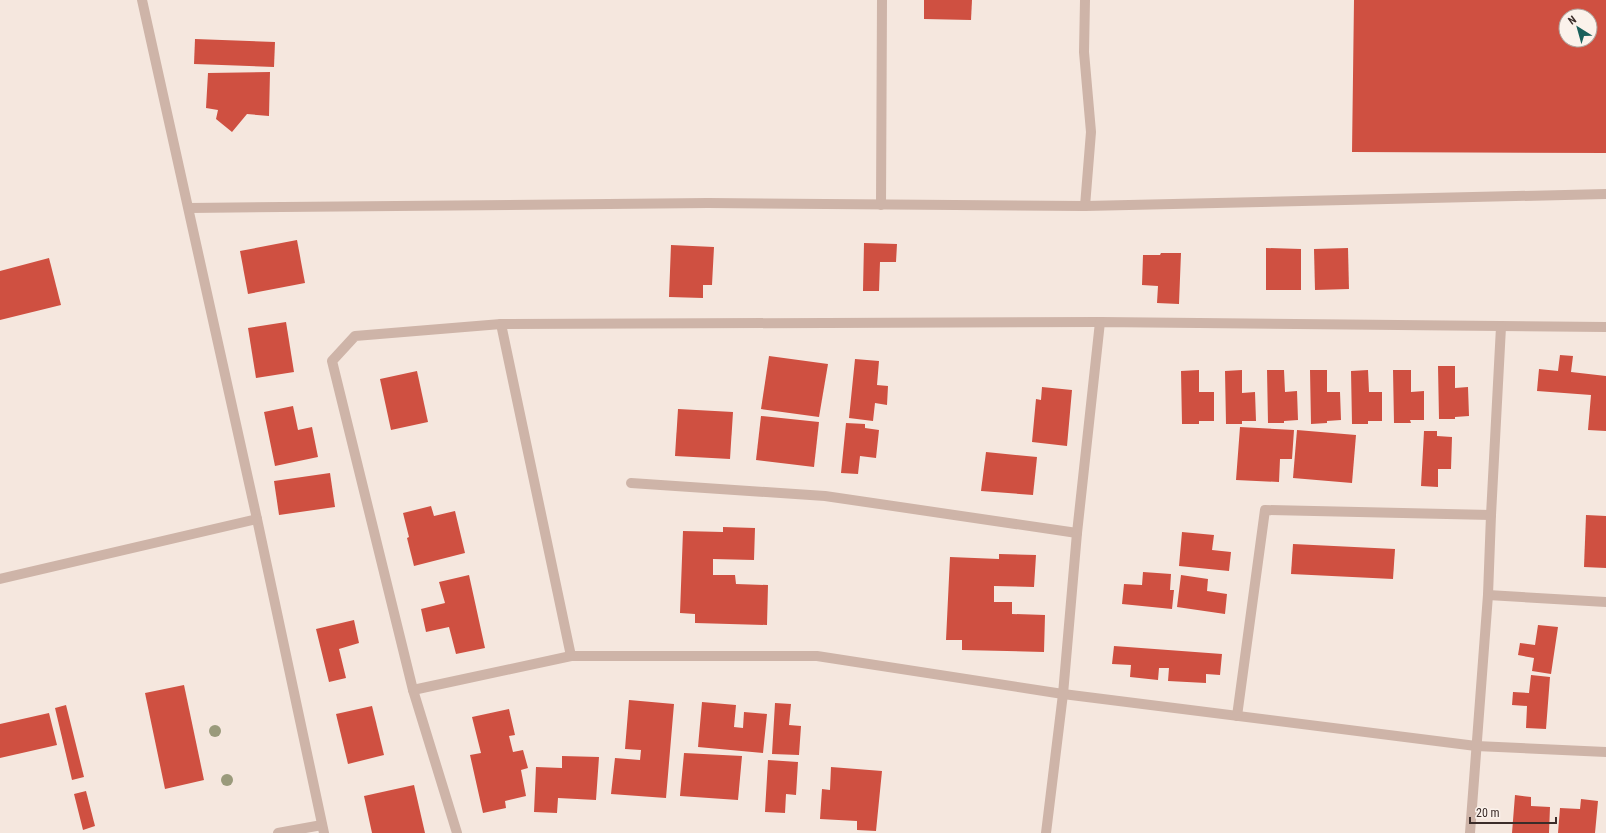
<svg xmlns="http://www.w3.org/2000/svg" width="1606" height="833" font-family="'Roboto Condensed',sans-serif">
	<style>
		.building { fill: #cf5041; fill-rule: evenodd }
		.lines { fill: none; stroke-linecap: round; stroke-linejoin: round }
		.service { stroke: #ceb4a8; stroke-width: 10 }
		.minor { stroke: #ceb4a8; stroke-width: 10 }
		.tree { fill: #9a9a7b }
	</style>
	<rect width="100%" height="100%" fill="#f5e7de"/>
	<g class="building">
		<polygon points="924,0 972,0 971,20 924,19"/>
		<path d="M1354 0H1606V153L1352 152ZM1566 16H1590V40H1566Z"/>
		<polygon points="195,39 275,42 274,67 194,64"/>
		<polygon points="270,72 269,116 247,114 232,132 216,119 218,110 206,108 208,73"/>
		<polygon points="297,240 305,283 248,294 240,251"/>
		<polygon points="864,243 897,244 896,262 880,262 879,291 863,291"/>
		<polygon points="671,245 714,247 712,285 703,285 703,298 669,297"/>
		<polygon points="1266,248 1301,249 1301,290 1266,290"/>
		<polygon points="1348,248 1349,289 1315,290 1314,249"/>
		<polygon points="1161,253 1181,253 1179,304 1157,303 1158,286 1142,285 1143,255 1160,255"/>
		<polygon points="49,258 61,305 0,320 0,271"/>
		<polygon points="286,322 294,372 256,378 248,328"/>
		<polygon points="1560,355 1573,356 1571,372 1606,376 1606,431 1588,430 1591,395 1537,391 1539,369 1558,371"/>
		<polygon points="769,356 828,364 819,417 761,409"/>
		<polygon points="855,359 879,361 877,385 888,386 887,405 875,403 873,421 849,418"/>
		<polygon points="1438,366 1455,366 1455,388 1468,387 1469,416 1455,417 1455,419 1439,419"/>
		<polygon points="1199,370 1199,392 1214,392 1214,421 1199,421 1199,424 1182,424 1181,371"/>
		<polygon points="1242,370 1242,393 1255,392 1256,421 1242,421 1242,424 1226,424 1225,371"/>
		<polygon points="1267,370 1284,370 1285,392 1297,391 1298,420 1284,421 1284,423 1268,423"/>
		<polygon points="1310,370 1327,370 1327,392 1340,392 1341,420 1327,421 1327,423 1311,424"/>
		<polygon points="1368,370 1369,392 1382,392 1382,421 1368,421 1368,424 1352,424 1351,371"/>
		<polygon points="1393,370 1411,370 1411,392 1424,391 1424,420 1410,420 1411,423 1394,423"/>
		<polygon points="417,371 428,422 391,430 380,379"/>
		<polygon points="1042,387 1072,390 1067,446 1032,442 1036,399 1041,400"/>
		<polygon points="293,406 298,430 312,427 318,457 275,466 264,412"/>
		<polygon points="678,409 733,412 730,459 675,456"/>
		<polygon points="761,416 819,422 814,467 756,460"/>
		<polygon points="846,423 865,424 865,428 879,430 876,458 860,456 858,474 841,473"/>
		<polygon points="1240,427 1294,430 1292,459 1280,459 1279,482 1236,480"/>
		<polygon points="1297,430 1356,435 1352,483 1293,478"/>
		<polygon points="1424,431 1437,431 1437,436 1452,437 1451,469 1438,469 1438,487 1421,486"/>
		<polygon points="986,452 1037,457 1033,495 981,491"/>
		<polygon points="330,473 335,507 279,515 274,481"/>
		<polygon points="431,506 434,516 455,511 465,553 414,566 407,538 409,537 403,513"/>
		<polygon points="1586,515 1606,516 1606,568 1584,567"/>
		<polygon points="723,527 755,528 754,560 713,559 713,575 735,575 736,584 768,585 767,625 695,623 695,614 680,613 683,531 723,532"/>
		<polygon points="1182,532 1214,535 1212,550 1231,552 1229,571 1179,566"/>
		<polygon points="1293,544 1395,549 1393,579 1291,574"/>
		<polygon points="999,554 1036,555 1034,587 994,586 994,602 1012,602 1012,614 1045,615 1044,652 962,650 962,640 946,640 950,557 999,559"/>
		<polygon points="1143,572 1171,574 1170,590 1174,590 1172,609 1122,604 1124,584 1142,585"/>
		<polygon points="469,575 485,648 456,654 449,627 426,632 421,609 445,603 439,582"/>
		<polygon points="1181,575 1208,579 1207,591 1227,594 1225,614 1177,607"/>
		<polygon points="354,620 359,643 339,649 346,678 329,682 316,629"/>
		<polygon points="1538,625 1558,627 1551,674 1532,671 1534,658 1518,655 1520,643 1535,645"/>
		<polygon points="1114,646 1222,654 1220,675 1206,674 1206,683 1168,681 1169,668 1159,668 1158,680 1130,677 1131,665 1112,664"/>
		<polygon points="1531,675 1550,677 1546,729 1526,728 1527,706 1512,705 1513,692 1529,693"/>
		<polygon points="184,685 204,780 165,789 145,693"/>
		<polygon points="629,700 674,704 666,798 611,794 615,758 640,760 641,750 625,749"/>
		<polygon points="702,702 736,705 734,727 743,728 744,712 767,714 763,753 698,747"/>
		<polygon points="775,703 791,704 789,725 801,726 799,755 772,754"/>
		<polygon points="66,705 84,777 72,780 55,708"/>
		<polygon points="372,706 384,755 348,764 336,714"/>
		<polygon points="509,709 515,735 509,736 513,752 523,750 528,768 521,770 526,796 505,801 506,808 483,813 470,755 481,753 472,717"/>
		<polygon points="49,713 57,745 0,758 0,724"/>
		<polygon points="684,753 742,756 738,800 680,796"/>
		<polygon points="562,756 599,757 596,800 558,798 557,813 534,812 536,767 562,768"/>
		<polygon points="768,760 798,762 796,795 786,794 785,813 765,812"/>
		<polygon points="831,767 882,771 876,831 857,830 857,821 820,819 822,789 830,790"/>
		<polygon points="414,785 425,833 372,833 364,796"/>
		<polygon points="86,791 95,826 83,830 74,794"/>
		<polygon points="1515,795 1531,797 1531,806 1550,807 1549,833 1512,833"/>
		<polygon points="1581,799 1598,801 1595,833 1558,833 1560,808 1580,809"/>
	</g>
	<g class="lines">
		<g class="service">
			<polyline points="501,324 571,656"/>
			<polyline points="631,483 825,496 1077,533"/>
			<polyline points="1488,595 1606,602"/>
			<polyline points="413,690 571,656 817,656 1063,694 1476,746 1606,752"/>
			<polyline points="1237,716 1265,510 1491,515"/>
			<polyline points="457,833 413,690 332,361 355,336 501,324 1100,322"/>
			<polyline points="1046,833 1063,694 1077,533 1100,322 1606,327"/>
			<polyline points="1470,833 1488,595 1491,515 1501,327"/>
		</g>
		<g class="minor">
			<polyline points="142,0 257,519 324,833"/>
			<polyline points="881,205 882,0"/>
			<polyline points="1085,206 1091,132 1084,52 1085,0"/>
			<polyline points="189,208 708,203 1085,206 1606,194"/>
			<polyline points="0,579 257,519"/>
			<polyline points="278,833 322,825"/>
		</g>
	</g>
	<g class="tree">
		<circle cx="215" cy="731" r="6"/>
		<circle cx="227" cy="780" r="6"/>
	</g>
	<g transform="translate(1578 28) rotate(323)"><circle r="19" fill="#fbf2eb" stroke="#aea39d"/>
	<path d="M0-3L7 15L0 10L-7 15Z" fill="#1a605b"/>
	<text y="-6" font-size="11" font-weight="bold" text-anchor="middle" fill="#3b2c29">N</text>
	</g>
	<path d="M1470 817v6h86v-6" fill="none" stroke="#3b2c29" stroke-width="2"/>
	<text x="1476" y="817" font-size="12" fill="#3b2c29" stroke="#fbf2eb" stroke-width="3" paint-order="stroke">20 m</text>
</svg>
